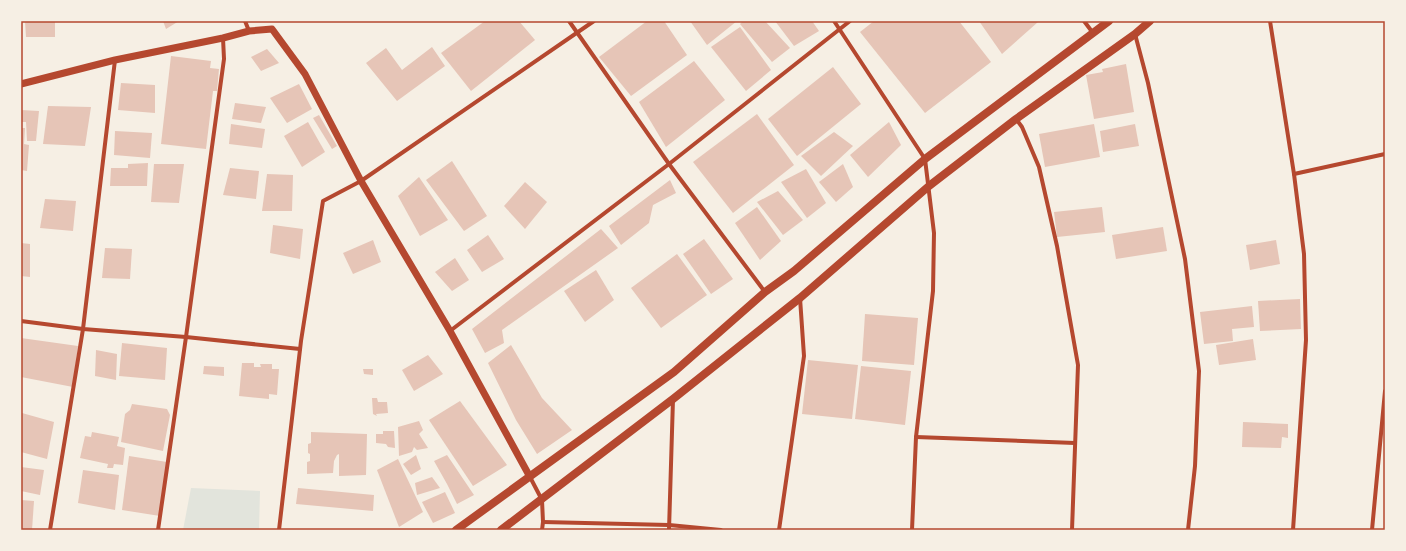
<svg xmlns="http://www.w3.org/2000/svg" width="1406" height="551" font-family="'Noto Sans',sans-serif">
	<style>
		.green { fill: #e2e4dc }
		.building { fill: #e6c5b7 }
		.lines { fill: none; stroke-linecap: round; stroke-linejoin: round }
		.minor { stroke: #b5482f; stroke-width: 4 }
		.tertiary { stroke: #b5482f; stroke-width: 7 }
		.secondary { stroke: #b5482f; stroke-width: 8 }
		.neatline { fill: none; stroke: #b5482f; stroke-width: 1.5 }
	</style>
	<rect width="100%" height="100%" fill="#f6efe4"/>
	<polygon class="green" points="191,488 260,491 259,530 183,530"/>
	<g class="building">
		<polygon points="25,21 55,21 55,37 26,37"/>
		<polygon points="163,21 179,21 166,29"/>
		<polygon points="485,21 519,21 535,40 471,91 441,53"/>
		<polygon points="647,21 664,21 687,55 631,96 599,57"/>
		<polygon points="690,21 737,21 707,45"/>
		<polygon points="743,21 765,21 790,48 772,62 740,24"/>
		<polygon points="775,21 812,21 819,31 794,46"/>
		<polygon points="874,21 959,21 991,62 925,113 860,32"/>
		<polygon points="979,21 1037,21 1038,22 1002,54"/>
		<polygon points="740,27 771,70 746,91 711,47"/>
		<polygon points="432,47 445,66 397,101 366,63 386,48 402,70"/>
		<polygon points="267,49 279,63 261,71 251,57"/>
		<polygon points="171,56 211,61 210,68 219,69 217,91 213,91 206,149 161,144"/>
		<polygon points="694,61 725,100 666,147 639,102"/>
		<polygon points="1126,64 1134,112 1094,119 1086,75 1103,72 1102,69"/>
		<polygon points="833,67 861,104 797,156 768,119"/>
		<polygon points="121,83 155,85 155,113 118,110"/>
		<polygon points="299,84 312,109 287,123 270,98"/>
		<polygon points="235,103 266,107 261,123 232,119"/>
		<polygon points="48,106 91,107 85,146 43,144"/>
		<polygon points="21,110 39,111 36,141 27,141 26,122 21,122"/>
		<polygon points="757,114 794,165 733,213 693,162"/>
		<polygon points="319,115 337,146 332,149 313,118"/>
		<polygon points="308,122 325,152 302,167 284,136"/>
		<polygon points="889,122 901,145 868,177 850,155"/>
		<polygon points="231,124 265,129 262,148 229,144"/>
		<polygon points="1094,124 1100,157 1045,167 1039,134"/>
		<polygon points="1135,124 1139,146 1103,152 1100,131"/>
		<polygon points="21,128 25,128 24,144 29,145 27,171 21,170"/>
		<polygon points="115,131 152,133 150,158 114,155"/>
		<polygon points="834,132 853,146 821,176 801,156"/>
		<polygon points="452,161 487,216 464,231 426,180"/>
		<polygon points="148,163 147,186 110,186 111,168 128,168 128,164"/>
		<polygon points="154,164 184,164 179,203 151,202"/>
		<polygon points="843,164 853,187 836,202 819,182"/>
		<polygon points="230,168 259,171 256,199 223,195"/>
		<polygon points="806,169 826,203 807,218 781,182"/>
		<polygon points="267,174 293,175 292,211 262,211"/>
		<polygon points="419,177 448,220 420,236 398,196"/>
		<polygon points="670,180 676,193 653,205 649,223 621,245 609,226"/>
		<polygon points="525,182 547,202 525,229 504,206"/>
		<polygon points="778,191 803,220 783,235 757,202"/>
		<polygon points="45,199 76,201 73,231 40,228"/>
		<polygon points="757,207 781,241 760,260 735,223"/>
		<polygon points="1102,207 1105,232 1057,237 1054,212"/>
		<polygon points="273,225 303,229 300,259 270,253"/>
		<polygon points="1163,227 1167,251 1116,259 1112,235"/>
		<polygon points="601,229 618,248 502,330 504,343 485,353 472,329"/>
		<polygon points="488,235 504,259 482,272 467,250"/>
		<polygon points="704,239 733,279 711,294 683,254"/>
		<polygon points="373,240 381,262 353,274 343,253"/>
		<polygon points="1276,240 1280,264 1250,270 1246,245"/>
		<polygon points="21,243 30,244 30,277 21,276"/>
		<polygon points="105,248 132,249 130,279 102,278"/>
		<polygon points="677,254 707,295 661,328 631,288"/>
		<polygon points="455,258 469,280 452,291 435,272"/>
		<polygon points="596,270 614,300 585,322 564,291"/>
		<polygon points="1300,299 1301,329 1260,331 1258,301"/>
		<polygon points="1252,306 1254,327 1232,329 1233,341 1204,344 1200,312"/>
		<polygon points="865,314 918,318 914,365 862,361"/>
		<polygon points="21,338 78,346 73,387 21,377"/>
		<polygon points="1253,339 1256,360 1219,365 1216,345"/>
		<polygon points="122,343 167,348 165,380 119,376"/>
		<polygon points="511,345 542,398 572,430 537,454 516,420 488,363"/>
		<polygon points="96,350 117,354 116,380 95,376"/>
		<polygon points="428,355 443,374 414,391 402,370"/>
		<polygon points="808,360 858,365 852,419 802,414"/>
		<polygon points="242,363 254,363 254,367 261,367 260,364 272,364 272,369 279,369 277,395 269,394 269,399 239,396"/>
		<polygon points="204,366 224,367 224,376 203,374"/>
		<polygon points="861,366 911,371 905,425 855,419"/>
		<polygon points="363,369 373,369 373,375 364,374"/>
		<polygon points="372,398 377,398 378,402 387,402 388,413 376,414 377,416 373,414"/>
		<polygon points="460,401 507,465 473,486 429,420"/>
		<polygon points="132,404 167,409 170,415 163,451 121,442 125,414 130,410"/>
		<polygon points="22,413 54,422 47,459 21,452"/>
		<polygon points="419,421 423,430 419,434 428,448 417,450 414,447 412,452 399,456 398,427"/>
		<polygon points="1243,422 1288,424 1288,438 1282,437 1281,448 1242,447"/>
		<polygon points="383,431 394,431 395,448 388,447 386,444 376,443 376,434 383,434"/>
		<polygon points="92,432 119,437 117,446 125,448 123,465 114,464 113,468 107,468 108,464 80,458 85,436 91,437"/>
		<polygon points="311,432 367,434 366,475 339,476 339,454 337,455 334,461 333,473 307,474 307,462 310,461 310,454 308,453 308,444 311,443"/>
		<polygon points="416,455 421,469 411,475 403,464"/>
		<polygon points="447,455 474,495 457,504 447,484 434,461"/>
		<polygon points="129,456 167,462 160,516 122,510"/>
		<polygon points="398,459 423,512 399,527 377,470"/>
		<polygon points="21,467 44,470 40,495 21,491"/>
		<polygon points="83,470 119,475 115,510 78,503"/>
		<polygon points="432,477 440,488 417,495 415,483"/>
		<polygon points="298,488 374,495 373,511 296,504"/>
		<polygon points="445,492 455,513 433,523 422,502"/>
		<polygon points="21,500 34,501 32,530 21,530"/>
	</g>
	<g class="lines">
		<g class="minor">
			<polyline points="245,21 249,31"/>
			<polyline points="569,21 669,164 765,292"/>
			<polyline points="834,21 925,159 934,233 933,291 916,437 912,530"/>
			<polyline points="1084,21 1093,33"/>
			<polyline points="1270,21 1294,174 1304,254 1306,340 1293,530"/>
			<polyline points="1135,34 1148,83 1185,259 1199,371 1195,466 1188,530"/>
			<polyline points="1016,119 1022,127 1039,167 1057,246 1078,365 1072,530"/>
			<polyline points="1294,174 1385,154"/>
			<polyline points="21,321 83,329 186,337 300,349"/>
			<polyline points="450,331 669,164 850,21"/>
			<polyline points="916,437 1075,443"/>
			<polyline points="530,477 542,500 543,522 542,530"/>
			<polyline points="543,522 669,525 721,530"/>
			<polyline points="50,530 83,329 115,60"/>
			<polyline points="158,530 186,337 224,59 223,38"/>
			<polyline points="279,530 301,341 323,201 361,181 594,21"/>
			<polyline points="669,530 673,399"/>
			<polyline points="779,530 804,356 800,298"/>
			<polyline points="1372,530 1385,391"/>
		</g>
		<polyline class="tertiary" points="21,84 115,60 223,38 249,31 272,29 305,74 361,181 450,331 530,477"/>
		<g class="secondary">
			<polyline points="456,530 674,372 765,292 794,271 925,159 1109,21"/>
			<polyline points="501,530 673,399 800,298 929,186 1016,119 1135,34 1150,21"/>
		</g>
	</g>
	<rect width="1406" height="551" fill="none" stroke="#f6efe4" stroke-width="44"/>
	<rect x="22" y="22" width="1362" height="507" class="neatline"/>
</svg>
